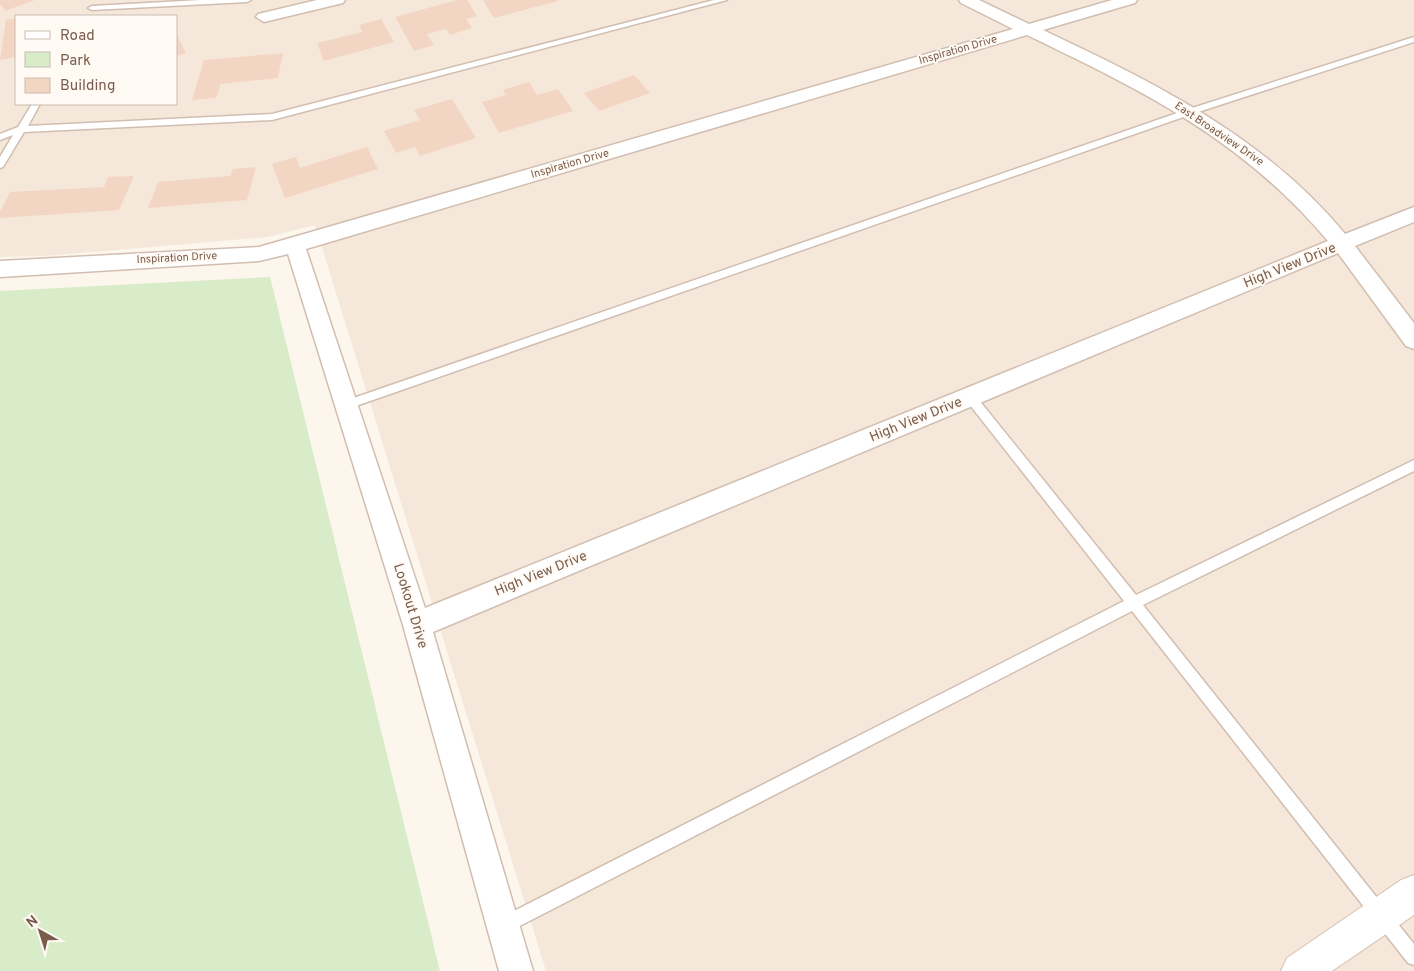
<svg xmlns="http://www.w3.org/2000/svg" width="1414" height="971" font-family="Overpass,sans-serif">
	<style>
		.residential { fill: #f5e8da; fill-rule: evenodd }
		.green { fill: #d8ecc9 }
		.building { fill: #f3d5c3 }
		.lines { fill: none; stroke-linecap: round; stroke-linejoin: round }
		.lane-casing { stroke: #d1beb0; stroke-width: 3 }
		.street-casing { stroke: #d1beb0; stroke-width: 3 }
		.secondary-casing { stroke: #d6c0b0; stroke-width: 2 }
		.lane { fill: #fff; fill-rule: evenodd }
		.street { fill: #fff; fill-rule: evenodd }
		.secondary { fill: #fff; fill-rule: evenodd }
		.labels { text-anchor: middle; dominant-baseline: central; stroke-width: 4; stroke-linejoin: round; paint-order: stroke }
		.far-street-label { font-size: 11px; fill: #7a5c4d; stroke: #fffaf3 }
		.street-label { font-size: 14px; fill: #7a5c4d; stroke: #fffaf3 }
	</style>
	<rect width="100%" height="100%" fill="#fdf6ec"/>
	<path class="residential" d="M0 0H1414V971H546L315 225 268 237 46 256 0 257ZM16 16H176V104H16Z"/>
	<polygon class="green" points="270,277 440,971 0,971 0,291"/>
	<g class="building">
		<polygon points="0,0 35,0 5,11 0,4"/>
		<polygon points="457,0 467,0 477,16 466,19 472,28 450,35 446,29 427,34 434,45 414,51 395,17"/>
		<polygon points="483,0 557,0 558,1 494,18"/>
		<polygon points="16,18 16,57 0,60 6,20"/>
		<polygon points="381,19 394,42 324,61 317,43 362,32 359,25"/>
		<polygon points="176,33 186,53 176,56"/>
		<polygon points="283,53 278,78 221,84 216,98 192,100 204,60"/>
		<polygon points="634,75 650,93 599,111 584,93"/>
		<polygon points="529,82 537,95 558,89 573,111 499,133 482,102 506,95 503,90"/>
		<polygon points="452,99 476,138 420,156 415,147 396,153 384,131 420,120 414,110"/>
		<polygon points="367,147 378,169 285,198 272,164 296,157 300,168"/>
		<polygon points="256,167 247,200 148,208 158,182 230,176 233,169"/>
		<polygon points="134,176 119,210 0,218 0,212 10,192 104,187 108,177"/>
	</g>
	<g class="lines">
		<g class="lane-casing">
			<g id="lane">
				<polygon points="201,0 251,0 247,2 92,10 88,8 92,6"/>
				<polygon points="714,0 727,0 272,120 24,132 3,167 0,168 0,157 13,135 0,140 0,134 18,127 32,104 40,104 28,126 272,114"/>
				<polygon points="1414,37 1414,42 1192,114 350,408 342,408 340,405 342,402 1186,110"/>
				<polygon points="970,392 974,394 1136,595 1414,460 1414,471 1143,605 1414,944 1414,965 1408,963 1132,611 510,931 504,933 498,931 496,925 498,919 1124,601 966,400 964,397 966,394"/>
			</g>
		</g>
		<g class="street-casing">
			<g id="street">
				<polygon points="317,0 345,0 343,3 264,22 256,17 258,14"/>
				<path d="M959 0H979L1029 24 1112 0H1137L1135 3 1043 30C1155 83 1265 137 1345 234L1414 207V222L1355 246 1414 323V349L1406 346 1338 253 433 632 533 971H499L403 625 288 254 259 261 0 277V261L259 247 1013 29 961 3ZM1027 35C1145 92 1242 139 1328 241L425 608 306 249Z"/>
			</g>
		</g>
		<g class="secondary-casing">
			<polygon id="secondary" points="1414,875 1414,915 1332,971 1281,971 1287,958 1401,880"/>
		</g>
		<use href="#lane" class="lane"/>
		<use href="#street" class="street"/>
		<use href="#secondary" class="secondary"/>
	</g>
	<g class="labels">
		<g class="far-street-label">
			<text transform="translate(958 50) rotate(-16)">Inspiration Drive</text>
			<text transform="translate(1219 134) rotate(34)">East Broadview Drive</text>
			<text transform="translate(570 164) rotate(-16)">Inspiration Drive</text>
			<text transform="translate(177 258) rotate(-3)">Inspiration Drive</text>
		</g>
		<g class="street-label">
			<text transform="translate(1290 266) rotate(-22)">High View Drive</text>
			<text transform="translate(916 420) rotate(-22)">High View Drive</text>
			<text transform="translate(541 574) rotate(-22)">High View Drive</text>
			<text transform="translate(410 606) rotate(73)">Lookout Drive</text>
		</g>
	</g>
	<rect x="15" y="15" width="162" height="90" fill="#fffaf3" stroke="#cabbb1"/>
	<rect x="25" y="31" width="25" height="8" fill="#ffffff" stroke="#cabbb1"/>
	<text x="60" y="40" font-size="15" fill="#7a5c4d">Road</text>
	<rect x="25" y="52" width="25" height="15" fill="#d8ecc9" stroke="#cabbb1"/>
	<text x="60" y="65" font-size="15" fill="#7a5c4d">Park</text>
	<rect x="25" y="78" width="25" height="15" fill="#f3d5c3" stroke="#cabbb1"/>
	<text x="60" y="90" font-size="15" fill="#7a5c4d">Building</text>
	<g transform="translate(40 931) rotate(321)" stroke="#fffaf3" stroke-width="4" paint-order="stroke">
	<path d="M0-4L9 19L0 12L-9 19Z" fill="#7a5c4d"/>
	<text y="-8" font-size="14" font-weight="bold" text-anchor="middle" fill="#7a5c4d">N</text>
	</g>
</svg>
